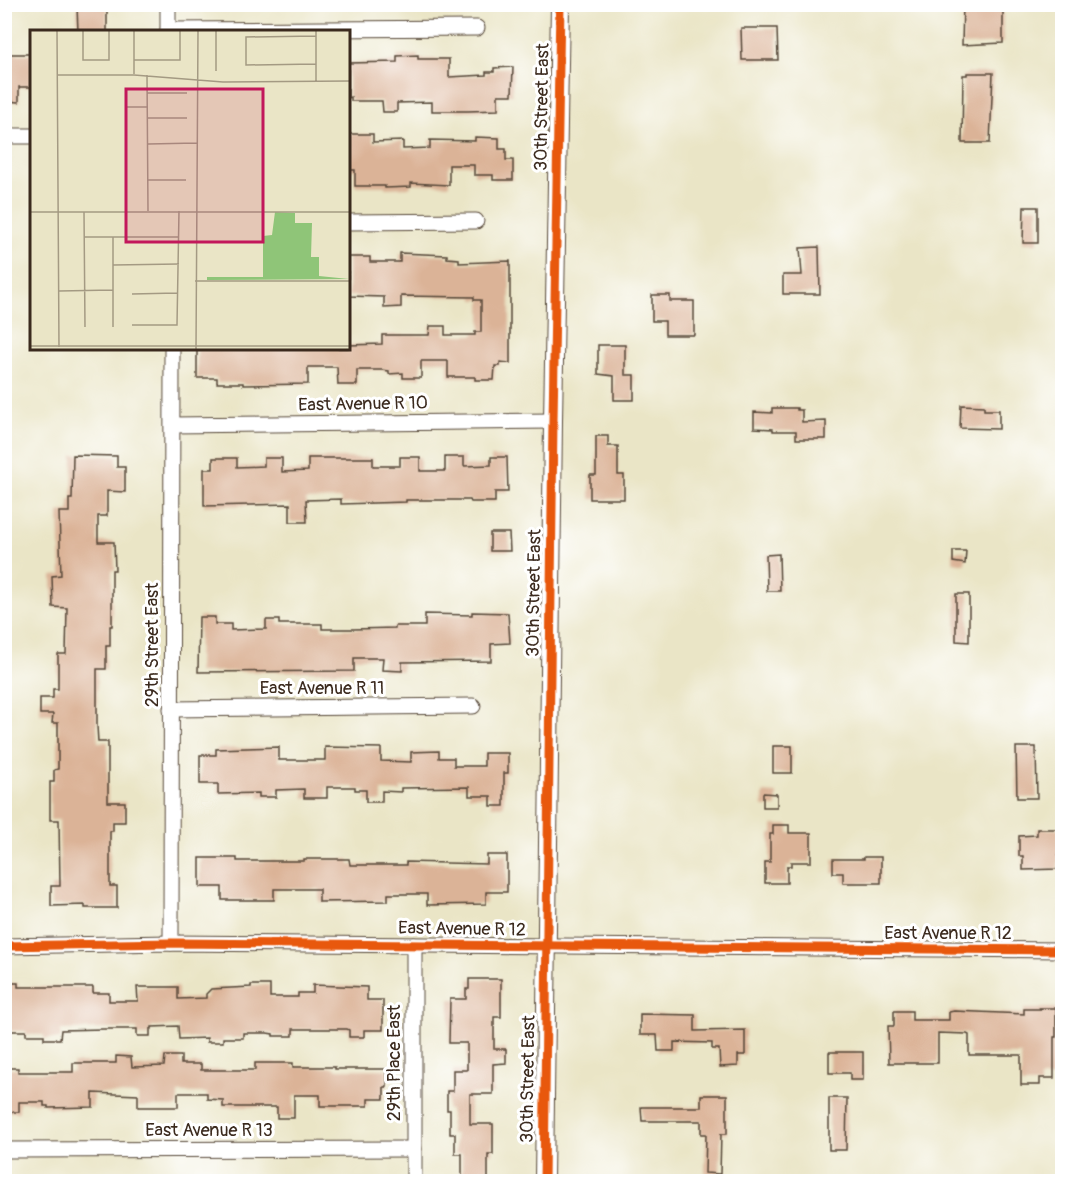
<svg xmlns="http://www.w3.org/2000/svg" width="1067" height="1186" font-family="Pangolin,sans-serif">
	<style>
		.building { fill: #dbb397 }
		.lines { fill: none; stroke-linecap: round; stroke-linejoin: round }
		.minor-casing { stroke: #554637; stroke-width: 17 }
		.tertiary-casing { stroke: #554637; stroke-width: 20 }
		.minor { stroke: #fff; stroke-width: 15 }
		.tertiary { stroke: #fff; stroke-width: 18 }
		.cycleway-casing { stroke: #fff; stroke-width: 13 }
		.cycleway { stroke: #e8590c; stroke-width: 9 }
		.labels { text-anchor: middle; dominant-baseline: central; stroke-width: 6; stroke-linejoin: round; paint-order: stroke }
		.street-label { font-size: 18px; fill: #3b2a1e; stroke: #fff }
		.inset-road { fill: none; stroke: #a49a83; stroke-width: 1.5 }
		.view { fill: #c2185b; fill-opacity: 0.15; stroke: #c2185b; stroke-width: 3 }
		.inset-edge { fill: none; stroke: #3b2a1e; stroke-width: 3 }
	</style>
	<rect width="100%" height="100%" fill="#fff"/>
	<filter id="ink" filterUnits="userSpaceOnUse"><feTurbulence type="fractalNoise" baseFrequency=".0167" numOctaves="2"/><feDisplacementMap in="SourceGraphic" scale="12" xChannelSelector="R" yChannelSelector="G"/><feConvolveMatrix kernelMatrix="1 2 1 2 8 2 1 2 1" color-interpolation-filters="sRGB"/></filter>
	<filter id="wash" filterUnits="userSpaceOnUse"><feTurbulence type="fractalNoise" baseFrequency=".008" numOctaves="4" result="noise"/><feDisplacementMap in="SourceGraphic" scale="24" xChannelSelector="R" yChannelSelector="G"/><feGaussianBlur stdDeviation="1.35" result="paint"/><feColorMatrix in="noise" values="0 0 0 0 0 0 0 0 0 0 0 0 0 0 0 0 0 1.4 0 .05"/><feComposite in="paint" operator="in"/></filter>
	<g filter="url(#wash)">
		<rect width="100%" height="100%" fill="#eae5c6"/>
		<g id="blocks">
			<g class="building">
				<polygon points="963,4 1003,4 1003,43 962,45"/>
				<polygon points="77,6 107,6 107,32 78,32"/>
				<polygon points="741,28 777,28 778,60 742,60"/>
				<polygon points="4,54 32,54 32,87 19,87 19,102 4,101"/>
				<polygon points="418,55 418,59 449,59 449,77 486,75 486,72 494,72 494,68 513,67 512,95 498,95 498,110 468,111 432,111 432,102 397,103 397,112 383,112 382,101 351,101 351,97 348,98 348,63 397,62 397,56"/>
				<polygon points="967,73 993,73 990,143 962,143 963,75 967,75"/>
				<polygon points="349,134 373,134 373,142 403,141 403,149 430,148 430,140 475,141 475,137 499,138 499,149 506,149 506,160 513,160 513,180 493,180 493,175 474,175 474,165 449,165 449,185 411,183 411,187 385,188 385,186 355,186 355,170 348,170"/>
				<polygon points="1024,207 1038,207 1038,243 1023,243"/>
				<polygon points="819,247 820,294 783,294 783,275 802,275 800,248"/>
				<polygon points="400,253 447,255 447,258 459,259 459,263 510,261 510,363 500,362 500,366 495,366 494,380 475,380 475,377 448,377 448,361 421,361 421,378 403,378 403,373 389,374 389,371 382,370 357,370 357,385 338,385 337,367 308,367 308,384 243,385 243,383 217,383 217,378 197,378 197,348 348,348 348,345 382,344 382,335 429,335 430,326 445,326 445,335 475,335 475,332 481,332 481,300 474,300 474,297 401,296 401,307 384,308 384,297 348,296 348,257 370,257 370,262 400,262"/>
				<polygon points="652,295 670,295 670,301 694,301 694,335 665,335 665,321 652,321"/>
				<polygon points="598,345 625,345 625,375 634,375 634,400 614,400 614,376 598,374"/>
				<polygon points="961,405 984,406 984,410 999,410 999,429 960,428"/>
				<polygon points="772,408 797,408 797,410 802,410 802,422 826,421 826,439 796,439 796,431 773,431 773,429 754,428 754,412 772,413"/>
				<polygon points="596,436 608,436 608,446 618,446 618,475 624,475 624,499 590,499 590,475 596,475"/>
				<polygon points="73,455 117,456 117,467 125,467 125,492 107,491 107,516 98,516 98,542 114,542 115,570 112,570 112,626 110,626 110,646 106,646 106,669 97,669 97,726 98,742 108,742 108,802 125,802 125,822 113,822 113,831 110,831 110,886 117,886 117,908 85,908 85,905 51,906 51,886 60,886 59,820 50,820 50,782 54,782 54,770 58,769 58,723 52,723 53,714 40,714 40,698 53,698 53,689 58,689 58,654 66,654 67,608 53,607 52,576 61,575 59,512 69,512 69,499 72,499"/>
				<polygon points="400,457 420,457 420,471 445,471 445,457 464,457 464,466 491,465 491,457 507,457 508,492 495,492 495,502 471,502 470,500 406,500 406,502 341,504 341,499 306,500 307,522 290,522 290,504 204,506 204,469 213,469 213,458 237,458 237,467 264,466 264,458 282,458 282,472 308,471 308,458 373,458 373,466 400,466"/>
				<polygon points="490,533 509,533 510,551 490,551"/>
				<polygon points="953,551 966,551 965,564 953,562"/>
				<polygon points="779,554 780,591 767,591 766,555"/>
				<polygon points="956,594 969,594 969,642 956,641"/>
				<polygon points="472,612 508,613 510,643 491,644 491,661 402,662 402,671 382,670 383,658 354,658 354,671 198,672 199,617 215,617 215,624 231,624 231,630 266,629 266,620 279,620 279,624 322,624 322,629 353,629 395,628 395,626 425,626 425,614 472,615"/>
				<rect x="773" y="746" width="19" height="27"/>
				<polygon points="279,747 279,760 325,760 325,747 381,748 381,761 411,762 411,752 439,751 439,758 454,758 454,766 484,766 484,753 508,753 508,773 504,773 504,806 491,806 491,796 469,796 469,787 401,788 401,792 382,791 382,802 366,802 366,790 355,790 355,787 327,787 327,798 304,798 304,789 276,790 276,797 259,797 259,793 218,794 218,784 200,784 200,755 216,755 216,749"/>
				<polygon points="1016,747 1036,747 1037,798 1017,798"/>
				<polygon points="763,793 777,794 777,807 763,807"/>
				<polygon points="773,825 789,825 789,833 811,833 811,862 791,862 791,866 787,866 787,883 765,883 765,862 770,862 770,834 773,834"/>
				<polygon points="1037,829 1059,829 1058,869 1023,870 1023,856 1019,856 1019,836 1037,835"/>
				<polygon points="487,855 507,855 507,892 486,892 486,904 427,905 427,894 388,894 388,901 319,902 319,889 274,889 274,900 222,900 222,887 200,887 200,858 237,858 237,861 304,861 304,859 349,859 350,865 406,865 406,862 487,864"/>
				<polygon points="864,857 881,857 881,883 843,883 843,873 833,873 833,859 864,859"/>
				<polygon points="469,979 501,979 501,1017 494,1017 494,1049 506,1049 506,1063 493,1064 493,1094 470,1094 470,1124 493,1124 493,1154 488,1154 488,1182 462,1182 462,1154 455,1154 455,1134 450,1134 450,1110 447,1110 447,1091 453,1091 453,1070 467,1070 467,1043 449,1043 450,999 466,999 466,989 469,989"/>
				<polygon points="4,983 18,983 18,987 93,987 93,993 109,993 109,1001 138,1001 137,987 178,987 178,999 206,998 206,994 211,989 251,987 251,985 270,985 270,997 298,997 298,993 313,993 313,985 367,987 367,1000 383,1000 383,1030 364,1030 364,1037 349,1037 349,1030 347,1029 293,1029 293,1036 273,1036 273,1034 267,1033 243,1033 243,1038 223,1038 223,1042 207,1042 207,1038 179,1039 178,1026 152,1027 152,1029 150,1029 150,1036 137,1036 137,1029 104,1029 61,1030 60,1039 44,1039 44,1035 26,1035 26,1031 4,1031"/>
				<polygon points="1040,1008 1056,1008 1056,1037 1054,1037 1054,1078 1040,1078 1040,1085 1021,1085 1021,1055 969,1055 969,1035 967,1034 938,1033 938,1063 889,1063 888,1026 894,1026 894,1011 912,1011 912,1020 949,1020 949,1012 954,1011 1024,1014 1024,1009 1041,1009"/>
				<polygon points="640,1014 695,1015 695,1031 745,1030 745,1055 738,1055 738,1066 720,1067 719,1049 712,1049 712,1043 674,1042 674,1051 658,1051 657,1035 640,1035"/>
				<polygon points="829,1052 863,1052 863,1080 850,1080 850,1073 829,1073"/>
				<polygon points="116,1056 131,1057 132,1067 164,1066 165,1056 181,1056 181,1064 201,1064 201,1070 255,1070 255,1063 293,1063 293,1067 335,1067 335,1069 387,1069 387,1087 384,1087 384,1099 368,1099 368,1106 320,1106 320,1095 294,1095 294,1118 277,1118 277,1107 223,1107 223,1100 207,1099 207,1093 178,1093 178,1107 138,1107 138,1095 93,1093 93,1107 48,1108 48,1106 44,1106 44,1102 19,1102 19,1112 4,1112 4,1068 18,1068 18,1072 73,1072 73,1063 116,1063"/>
				<polygon points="701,1095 727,1095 727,1134 721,1134 720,1174 705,1173 706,1134 701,1134 701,1121 642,1121 641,1107 701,1107"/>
				<polygon points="829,1098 847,1098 846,1150 829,1150"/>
			</g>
		</g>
	</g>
	<g filter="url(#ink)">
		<use href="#blocks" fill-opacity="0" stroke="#554637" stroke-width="1.5"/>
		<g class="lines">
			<g class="minor-casing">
				<g id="minor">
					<polyline points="168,30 477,28"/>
					<polyline points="168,32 168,4"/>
					<polyline points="4,136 32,136"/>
					<polyline points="348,222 476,221"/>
					<polyline points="173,425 553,421"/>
					<polyline points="171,709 473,706"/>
					<polyline points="171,943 172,348"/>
					<polyline points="4,946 171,943 1062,950"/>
					<polyline points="4,1150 414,1149"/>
					<polyline points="414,1182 414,945"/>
				</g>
			</g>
			<g class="tertiary-casing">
				<polyline id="tertiary" points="544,1182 553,421 560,4"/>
			</g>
			<use href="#minor" class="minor"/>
			<use href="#tertiary" class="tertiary"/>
			<g class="cycleway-casing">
				<g id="cycleway">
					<polyline points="4,946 171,943 1062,950"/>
					<polyline points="544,1182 553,421 560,4"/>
				</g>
			</g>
			<use href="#cycleway" class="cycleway"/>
		</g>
	</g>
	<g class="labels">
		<g class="street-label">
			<text transform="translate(542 107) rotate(-89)">30th Street East</text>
			<text transform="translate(363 404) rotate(-1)">East Avenue R 10</text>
			<text transform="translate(534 593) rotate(-89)">30th Street East</text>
			<text transform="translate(152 645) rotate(-90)">29th Street East</text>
			<text x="322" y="688">East Avenue R 11</text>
			<text transform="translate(462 929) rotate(1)">East Avenue R 12</text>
			<text x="948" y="933">East Avenue R 12</text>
			<text transform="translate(394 1063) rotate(-90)">29th Place East</text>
			<text transform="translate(528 1079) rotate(-89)">30th Street East</text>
			<text x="209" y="1130">East Avenue R 13</text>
		</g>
	</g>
	<g transform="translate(30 30)">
		<rect width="320" height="320" fill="#eae5c6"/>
		<path d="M245 182 265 183V193H282L281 227H289V246L319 249 177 250V247H233V206L242 205Z" fill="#8fc578"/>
		<path class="inset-road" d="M27 1 29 317M53 1V30H79V1M286 1V51M104 30H150V1M286 34 216 35V7L286 6M186 41V1M104 44V1M28 45H104L193 52 320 51M117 45 118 181M117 63H157M95 77H117M118 88H157M118 114 167 113M118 150H156M0 182H320M54 182 55 297M54 207H149M83 207V297M83 235 149 234M165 251H320M29 261 83 260M102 264 147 263M102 295H147L149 181M0 316H320M166 319 168 1"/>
		<path class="view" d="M96 59H233V212H96Z"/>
		<rect width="320" height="320" class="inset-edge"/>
	</g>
	<rect width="1067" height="1186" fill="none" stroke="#fff" stroke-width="24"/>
</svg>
